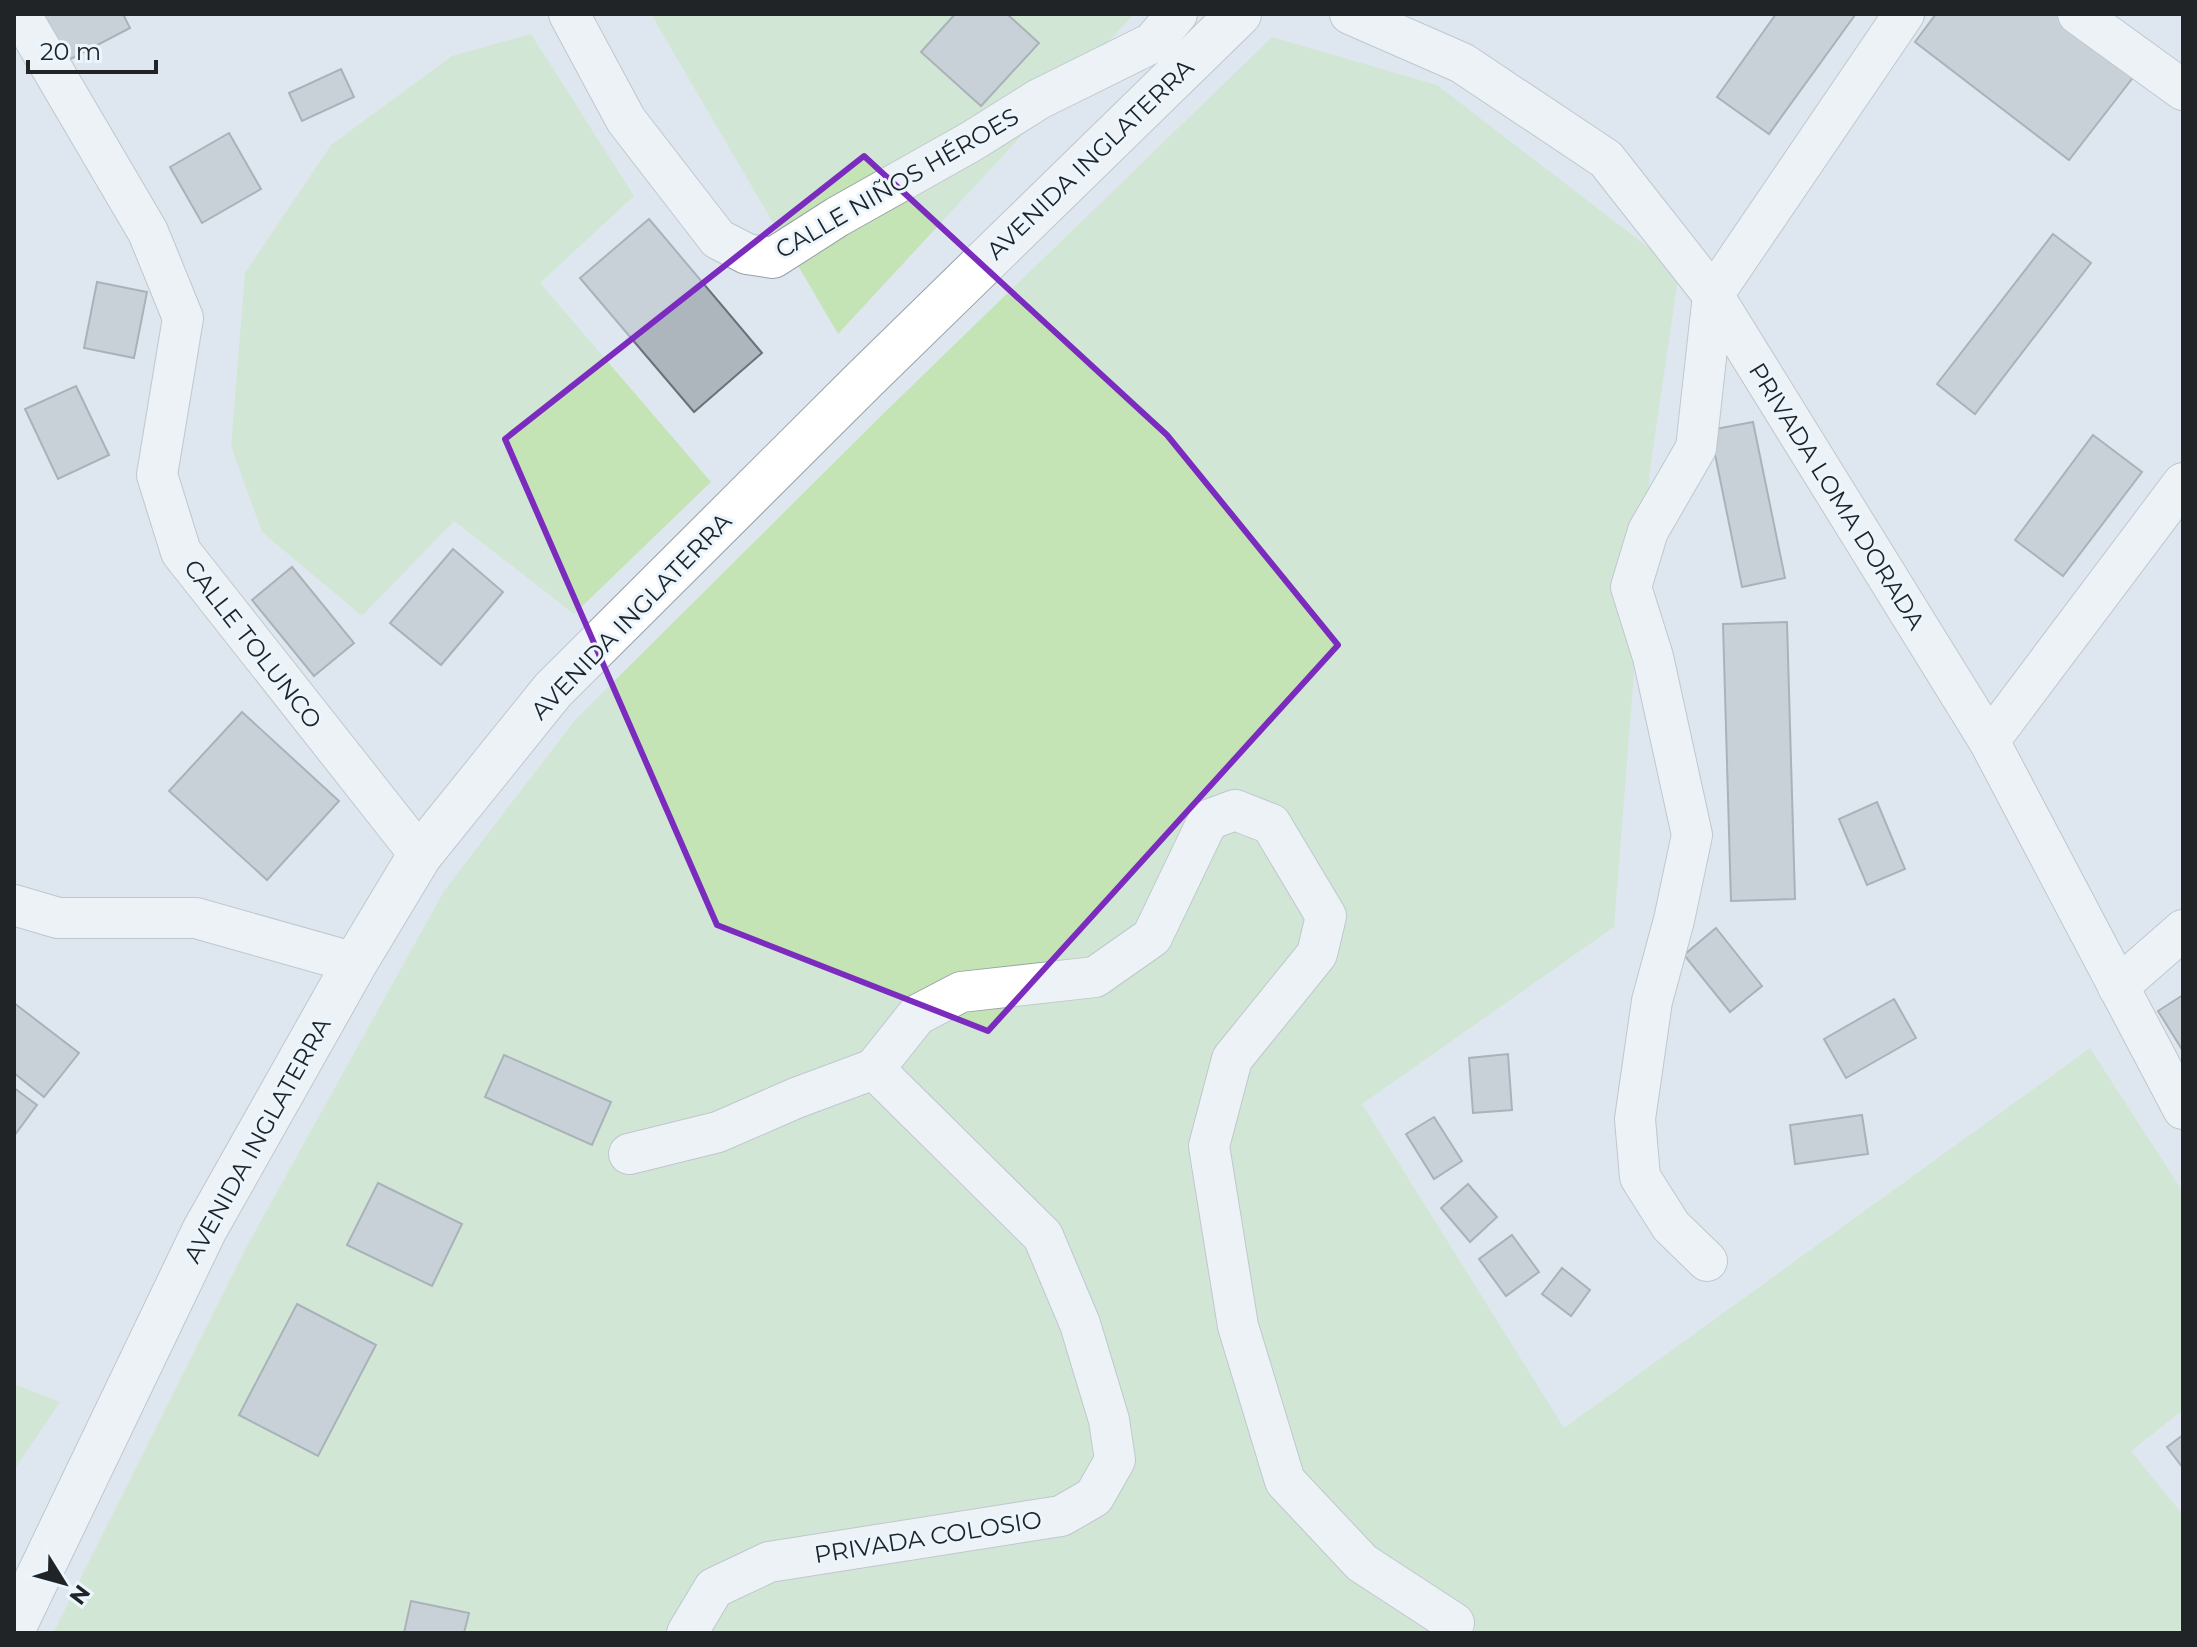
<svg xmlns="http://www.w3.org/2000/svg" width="2197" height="1647" font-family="Montserrat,sans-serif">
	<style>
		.green { fill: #c4e4b5 }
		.building { fill: #adb6bd; stroke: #6a7279; stroke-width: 2 }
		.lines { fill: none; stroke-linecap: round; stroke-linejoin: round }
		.street-casing { stroke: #98a1a8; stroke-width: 42 }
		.secondary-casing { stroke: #98a1a8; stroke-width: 46 }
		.street { stroke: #fff; stroke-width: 40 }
		.secondary { stroke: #fff; stroke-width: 44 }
		.marked { fill: none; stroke: #7b2cbf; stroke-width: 6; stroke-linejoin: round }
		.labels { text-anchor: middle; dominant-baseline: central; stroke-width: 6; stroke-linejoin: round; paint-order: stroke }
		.street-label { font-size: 24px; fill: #212427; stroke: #ebf5fd }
	</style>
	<rect width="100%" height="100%" fill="#dee7ef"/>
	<g class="green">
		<polygon points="651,14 1134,14 838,334"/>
		<polygon points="531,34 634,196 540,283 711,482 574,614 454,521 362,616 262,532 231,446 245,273 331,145 452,56"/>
		<polygon points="1272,37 1437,85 1679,271 1650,470 1614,927 1362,1104 1564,1428 2090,1048 2183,1192 2183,1410 2131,1451 2183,1515 2183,1633 53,1633 247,1246 444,891 575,720 886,411"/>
		<polygon points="14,1384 60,1402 14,1470"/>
	</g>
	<g class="building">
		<polygon points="37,14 123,14 130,28 63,63"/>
		<polygon points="955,14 1007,14 1039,43 981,106 921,52"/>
		<polygon points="1776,14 1855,15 1769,134 1717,97"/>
		<polygon points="1936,14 2064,14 2138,71 2069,160 1915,42"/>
		<polygon points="341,69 354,97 302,121 289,93"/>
		<polygon points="229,133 261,189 202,223 170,167"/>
		<polygon points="649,219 762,353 694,412 580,278"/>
		<polygon points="2053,234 2091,263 1975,414 1937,384"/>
		<polygon points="97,282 147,292 134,358 84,348"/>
		<polygon points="76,386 109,455 58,479 25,409"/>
		<polygon points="1753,422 1785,578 1742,587 1710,430"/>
		<polygon points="2093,435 2142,472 2063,576 2015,540"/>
		<polygon points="453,549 503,592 441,665 390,623"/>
		<polygon points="292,567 354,643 314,676 252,600"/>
		<polygon points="1787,622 1795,899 1731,901 1723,624"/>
		<polygon points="242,712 339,801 267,880 169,791"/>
		<polygon points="1877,802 1905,869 1867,885 1839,819"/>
		<polygon points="1716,928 1762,986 1730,1012 1684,955"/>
		<polygon points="2183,995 2183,1051 2158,1011"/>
		<polygon points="1894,999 1916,1038 1846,1078 1824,1039"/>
		<polygon points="14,1003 79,1053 44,1097 14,1073"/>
		<polygon points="1508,1054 1512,1110 1473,1113 1469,1058"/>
		<polygon points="504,1055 611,1102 592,1145 485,1097"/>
		<polygon points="14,1088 37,1105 14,1136"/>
		<polygon points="1862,1115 1868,1154 1795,1164 1790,1125"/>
		<polygon points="1434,1117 1462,1161 1434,1179 1406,1134"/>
		<polygon points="378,1183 462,1224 432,1286 347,1245"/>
		<polygon points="1468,1184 1497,1217 1470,1242 1441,1208"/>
		<polygon points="1512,1235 1539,1272 1506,1296 1479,1259"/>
		<polygon points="1562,1268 1590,1290 1571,1316 1542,1294"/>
		<polygon points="297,1304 376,1345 318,1456 239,1415"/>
		<polygon points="2183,1435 2183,1468 2167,1447"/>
		<polygon points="411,1601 469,1613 464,1633 404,1633"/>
	</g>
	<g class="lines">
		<g class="street-casing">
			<g id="street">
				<polyline points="20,14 148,232 183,318 157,475 181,552 420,855"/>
				<polyline points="569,14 626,120 718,239 747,254 773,258 837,217 972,141 1039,99 1152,43 1177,14"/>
				<polyline points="1350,14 1462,63 1606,159 1713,295 1989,741 2183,1109"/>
				<polyline points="2078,14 2183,90"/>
				<polyline points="1989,741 2183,483"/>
				<polyline points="14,905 58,918 196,918 355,963"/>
				<polyline points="2118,987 2183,930"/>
				<polyline points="629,1154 718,1132 796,1098 874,1069"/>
				<polyline points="1707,1261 1671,1226 1640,1177 1635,1119 1652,1001 1674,920 1692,835 1653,657 1631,587 1648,531 1696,448 1713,295 1904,14"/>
				<polyline points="687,1633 714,1588 769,1562 1061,1516 1094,1497 1115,1460 1109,1420 1080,1324 1043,1236 874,1069 917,1015 961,992 1095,977 1152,937 1208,820 1235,810 1271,824 1326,916 1317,954 1232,1059 1209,1146 1238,1326 1285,1481 1362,1563 1454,1623"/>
			</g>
		</g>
		<g class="secondary-casing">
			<polyline id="secondary" points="14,1627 204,1231 355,963 420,855 553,690 865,379 1239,14"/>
		</g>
		<use href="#street" class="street"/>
		<use href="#secondary" class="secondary"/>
	</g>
	<path d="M0 0H2197V1647H0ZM864 156 1167 435 1338 645 988 1031 717 925 505 439Z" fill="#dee7ef" fill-opacity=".55" fill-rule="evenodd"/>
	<path class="marked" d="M864 156 1167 435 1338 645 988 1031 717 925 505 439Z"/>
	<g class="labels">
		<g class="street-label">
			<text transform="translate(1090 159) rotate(-44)">AVENIDA INGLATERRA</text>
			<text transform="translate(897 183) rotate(-30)">CALLE NIÑOS HÉROES</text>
			<text transform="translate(1837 496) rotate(58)">PRIVADA LOMA DORADA</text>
			<text transform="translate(631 616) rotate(-46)">AVENIDA INGLATERRA</text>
			<text transform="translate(253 644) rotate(52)">CALLE TOLUNCO</text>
			<text transform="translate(257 1140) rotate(-61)">AVENIDA INGLATERRA</text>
			<text transform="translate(928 1537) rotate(-9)">PRIVADA COLOSIO</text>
		</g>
	</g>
	<rect width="2197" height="1647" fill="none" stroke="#212427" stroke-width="32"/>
	<g transform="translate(64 1583) rotate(127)" stroke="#ebf5fd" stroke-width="6" paint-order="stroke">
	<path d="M0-6L14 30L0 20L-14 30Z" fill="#212427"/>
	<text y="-12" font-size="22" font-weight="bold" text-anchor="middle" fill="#212427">N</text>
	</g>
	<path d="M28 60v12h128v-12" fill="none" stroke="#212427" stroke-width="4"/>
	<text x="40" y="60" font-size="24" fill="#212427" stroke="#ebf5fd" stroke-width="6" paint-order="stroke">20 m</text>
</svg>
